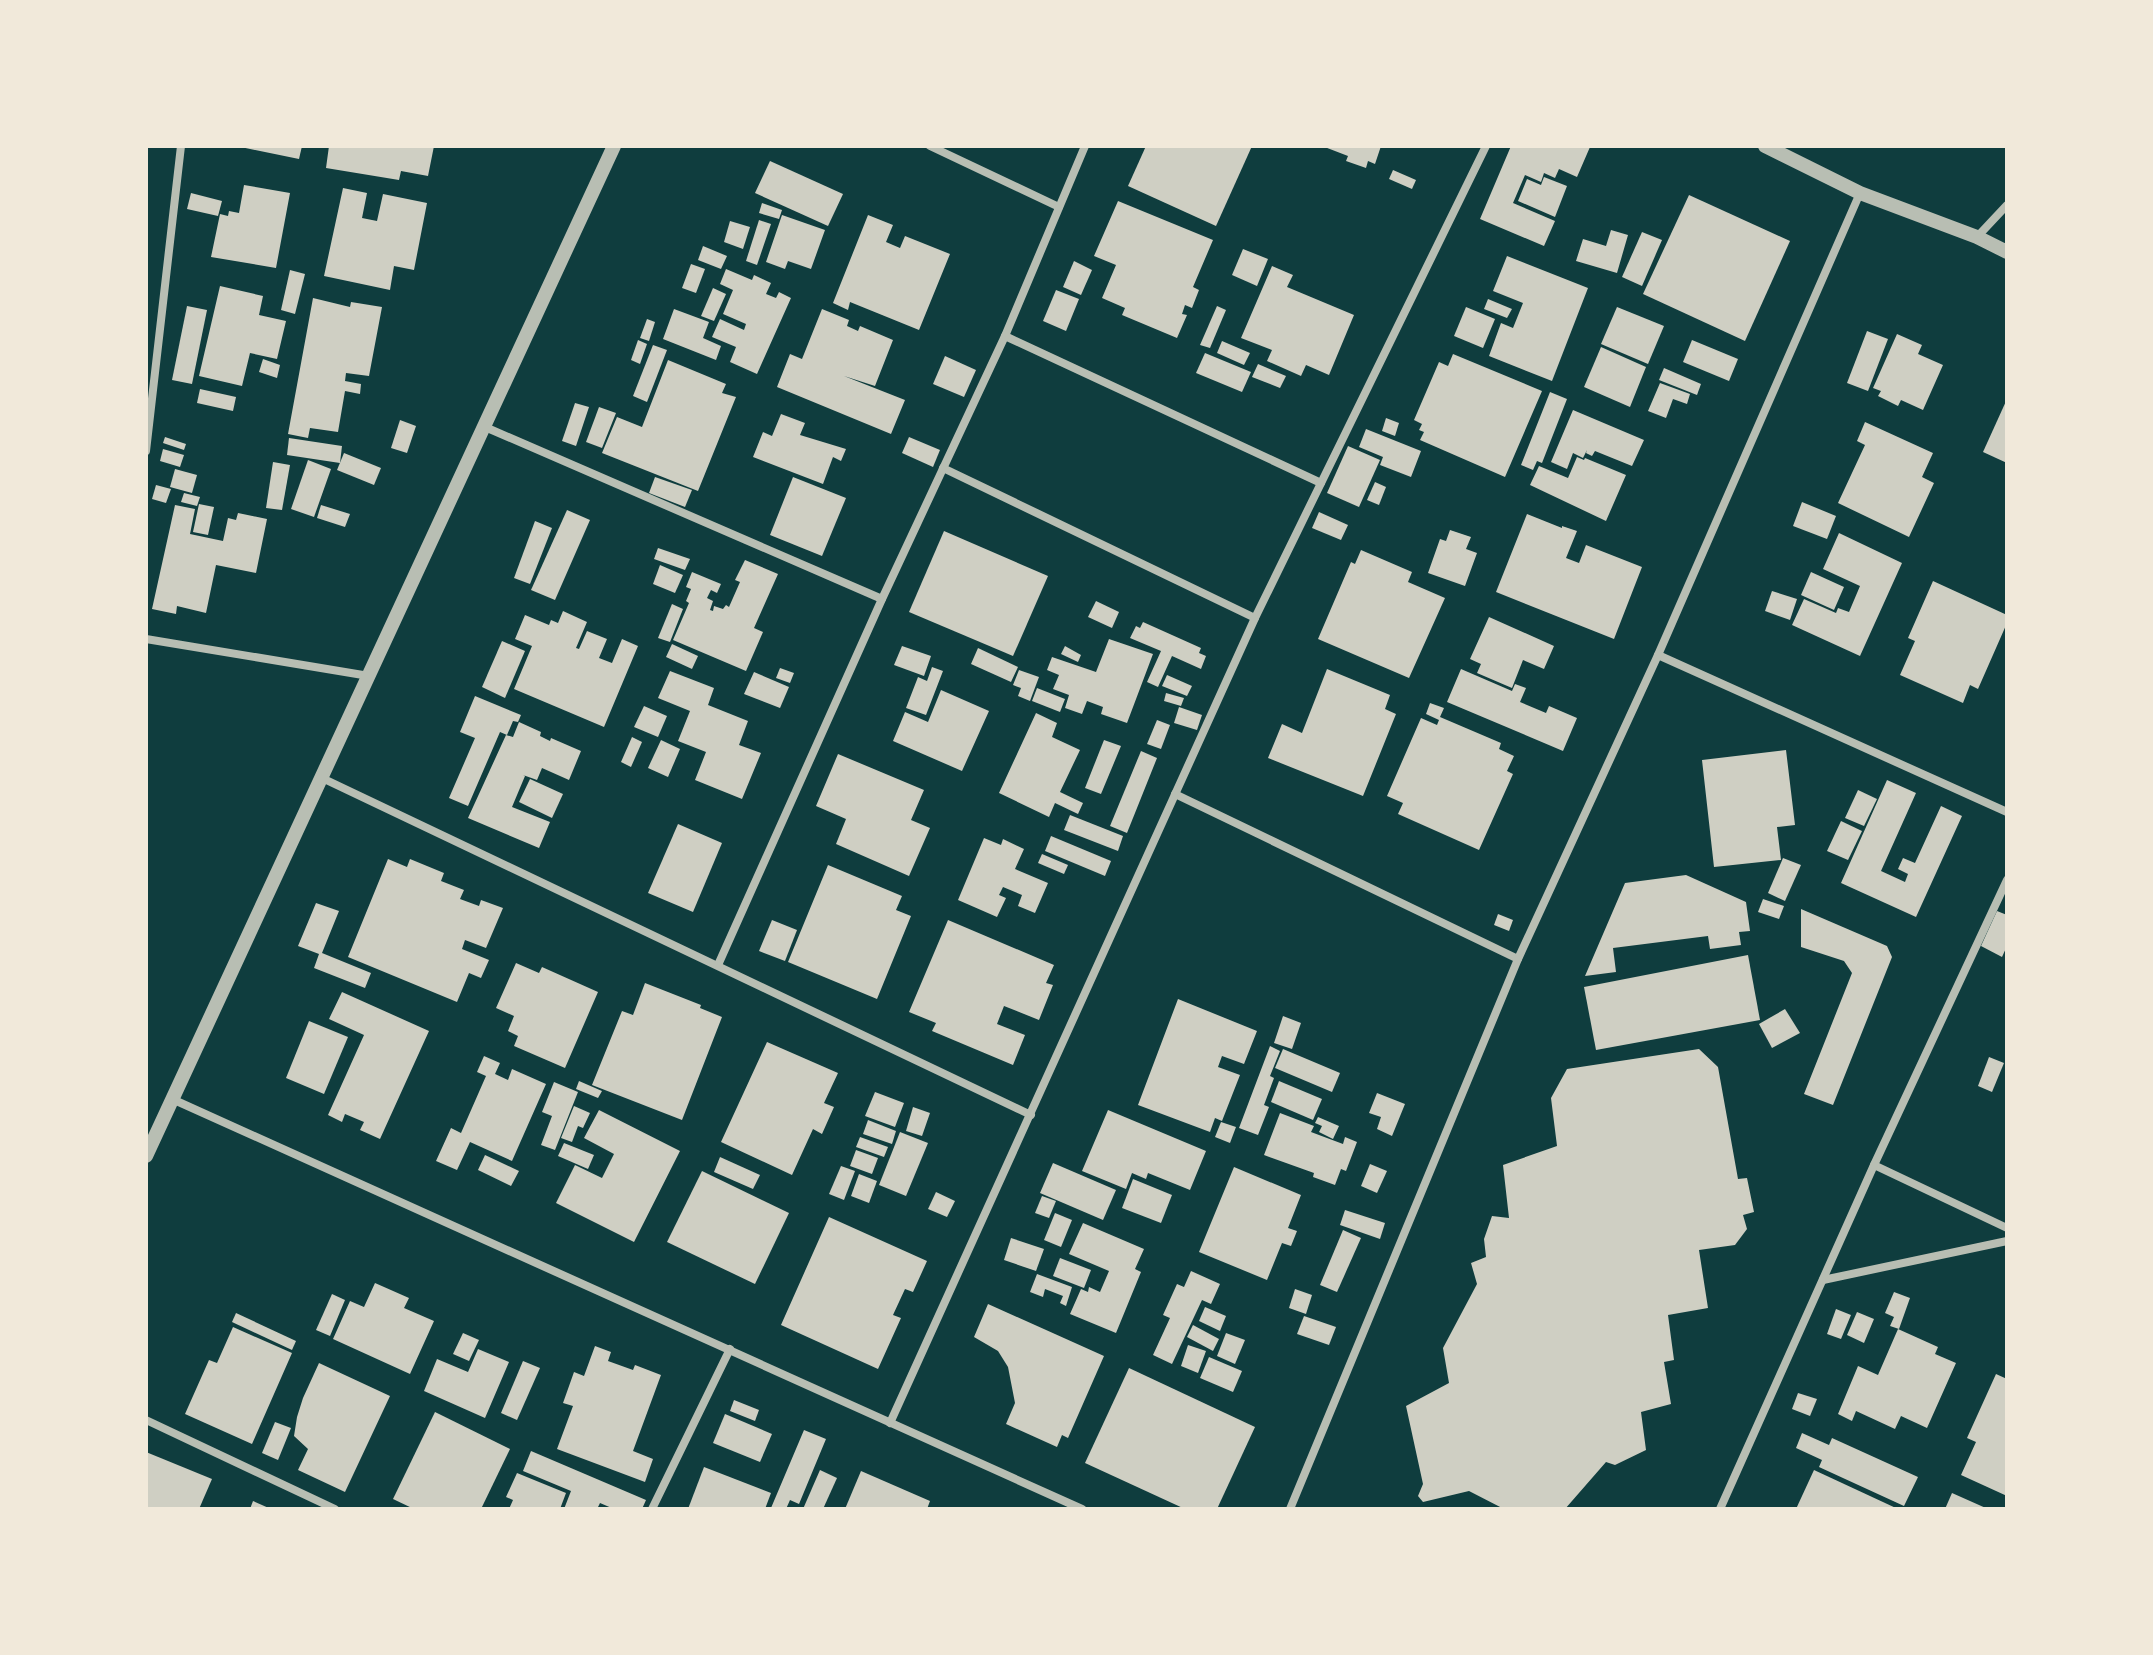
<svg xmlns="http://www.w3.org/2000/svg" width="2153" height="1655" font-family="'DM Sans',sans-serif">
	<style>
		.building { fill: #cfcfc3 }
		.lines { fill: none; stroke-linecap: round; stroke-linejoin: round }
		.minor { stroke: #b8beb3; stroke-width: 8 }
		.tertiary { stroke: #b8beb3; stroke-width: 14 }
	</style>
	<rect width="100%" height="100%" fill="#0f3d3e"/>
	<g class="building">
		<polygon points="236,146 302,146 299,159"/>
		<polygon points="329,146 434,146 428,176 401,171 399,180 326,168"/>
		<polygon points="1146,146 1252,146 1216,226 1128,186"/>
		<polygon points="1322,146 1381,146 1375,164 1368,161 1366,168 1346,161 1348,156"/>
		<polygon points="1511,146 1590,147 1577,177 1559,169 1555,178 1544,173 1541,182 1525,175 1513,203 1555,221 1544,246 1480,219"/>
		<polygon points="770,161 843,194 828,226 755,193"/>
		<polygon points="1393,170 1416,180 1412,189 1389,179"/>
		<polygon points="1544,177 1567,186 1555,217 1518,201 1527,179 1541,185"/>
		<polygon points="244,185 290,193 276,268 211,257 220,214 228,216 229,211 239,213"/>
		<polygon points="343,188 367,193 362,218 377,221 383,194 427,203 414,270 394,266 390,290 324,276"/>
		<polygon points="191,193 222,201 218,216 187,209"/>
		<polygon points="1689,195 1790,241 1745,341 1643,294"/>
		<polygon points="1118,201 1213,240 1193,287 1199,290 1192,308 1185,305 1182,314 1187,315 1177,338 1122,315 1125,308 1102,298 1116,265 1094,256"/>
		<polygon points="762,203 782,210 779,219 759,213"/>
		<polygon points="782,215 825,230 811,269 788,261 785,269 766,262"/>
		<polygon points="868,215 893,225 886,242 900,248 905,236 950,254 919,330 850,302 848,310 833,303"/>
		<polygon points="759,220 771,224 757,265 746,261"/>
		<polygon points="730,221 750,227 743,249 724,242"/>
		<polygon points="1611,230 1628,235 1617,273 1576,261 1583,239 1606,246"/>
		<polygon points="1642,232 1662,240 1642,286 1622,277"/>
		<polygon points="703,246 727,256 721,269 698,260"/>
		<polygon points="1243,249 1268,259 1257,286 1232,275"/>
		<polygon points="1507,256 1588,288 1552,381 1489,356 1501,323 1513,328 1523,303 1493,291"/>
		<polygon points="1074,261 1092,270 1081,295 1063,287"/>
		<polygon points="691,264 705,269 696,293 682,288"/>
		<polygon points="1272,266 1293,275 1287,287 1354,315 1329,375 1306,365 1301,376 1267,361 1272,350 1241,338"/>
		<polygon points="726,269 752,280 754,275 771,283 766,294 776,298 779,292 791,298 757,374 730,362 736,347 712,337 720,319 744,330 746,324 723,314 733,290 720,284"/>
		<polygon points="290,270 305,274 295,314 281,310"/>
		<polygon points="220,286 263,296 259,315 286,321 277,359 250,353 242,386 199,376"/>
		<polygon points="713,288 726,294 714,321 701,316"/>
		<polygon points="1056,290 1079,299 1066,331 1043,321"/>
		<polygon points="313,298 350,307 351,302 382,307 369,376 346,373 345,381 361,384 360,394 345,391 338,432 310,428 308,438 288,434"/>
		<polygon points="1488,299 1512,309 1507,318 1484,309"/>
		<polygon points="187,306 207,310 192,384 172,380"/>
		<polygon points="1217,306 1226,310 1210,348 1200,345"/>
		<polygon points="1466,307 1495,319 1483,348 1454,336"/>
		<polygon points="1617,307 1664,326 1648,364 1601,344"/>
		<polygon points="674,309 709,322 703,338 721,346 716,360 663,339"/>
		<polygon points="822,309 849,320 847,326 858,331 860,326 893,340 875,386 844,376 905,400 891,434 777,387 790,354 802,359"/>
		<polygon points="647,319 655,322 649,341 640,338"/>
		<polygon points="1867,331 1888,339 1868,391 1847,383"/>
		<polygon points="1897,334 1922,345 1918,354 1943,365 1923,410 1901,400 1898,406 1878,396 1881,391 1873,388"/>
		<polygon points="638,340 647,344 640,364 631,360"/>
		<polygon points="1692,340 1738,359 1729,381 1683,362"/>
		<polygon points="1222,341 1250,353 1244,365 1217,353"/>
		<polygon points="653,345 667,350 647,402 633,396"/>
		<polygon points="1601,347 1646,367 1630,407 1584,387"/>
		<polygon points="1205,353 1251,372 1242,392 1196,373"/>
		<polygon points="1453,354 1542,391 1505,477 1420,440 1424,432 1419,430 1422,424 1414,420 1439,362 1448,366"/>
		<polygon points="945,356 976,370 964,397 933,384"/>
		<polygon points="263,359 280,365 277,378 259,372"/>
		<polygon points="668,360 726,384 722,393 736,397 698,491 602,453 617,417 642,427"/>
		<polygon points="1258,364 1286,376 1280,388 1252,377"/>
		<polygon points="1664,368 1701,384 1697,395 1659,380"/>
		<polygon points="1660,383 1690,394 1687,404 1673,399 1666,418 1648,411"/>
		<polygon points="200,389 236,397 233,411 197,403"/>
		<polygon points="1550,392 1567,399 1542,463 1537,461 1533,470 1521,465"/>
		<polygon points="2007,399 2007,463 1983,452"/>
		<polygon points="575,403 589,407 576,446 562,441"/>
		<polygon points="599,407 616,413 602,448 586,442"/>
		<polygon points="1573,410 1644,440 1632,466 1595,451 1592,456 1586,453 1587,450 1583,458 1573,453 1567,469 1551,462"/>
		<polygon points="781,414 805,423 800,435 846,449 841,461 833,457 823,484 753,457 763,432 772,436"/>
		<polygon points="1386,418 1399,423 1395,436 1382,431"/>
		<polygon points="400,420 416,426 407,453 391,448"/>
		<polygon points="1865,422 1933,453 1922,477 1934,483 1909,537 1838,503 1865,445 1857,441"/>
		<polygon points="1366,429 1421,451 1411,477 1380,465 1383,457 1359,447"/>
		<polygon points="165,437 186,444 184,450 163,443"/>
		<polygon points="909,437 940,450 933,467 902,453"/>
		<polygon points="289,438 342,446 340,463 287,455"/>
		<polygon points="1348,446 1380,460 1359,507 1327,493"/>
		<polygon points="163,449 184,455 180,467 160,461"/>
		<polygon points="344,453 381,468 374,485 337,470"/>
		<polygon points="1577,457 1584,460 1585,458 1626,475 1606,521 1530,485 1539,466 1568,478"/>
		<polygon points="308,460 331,469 314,517 291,509"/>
		<polygon points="273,462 290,465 282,510 266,508"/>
		<polygon points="175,469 197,475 192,493 170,487"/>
		<polygon points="655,477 692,490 685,507 649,493"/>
		<polygon points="793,477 846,498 822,556 770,535"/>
		<polygon points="1375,482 1386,487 1379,505 1367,500"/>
		<polygon points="156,485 171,489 166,503 152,499"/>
		<polygon points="184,493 200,497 197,506 181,502"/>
		<polygon points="1802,502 1836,516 1827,539 1793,526"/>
		<polygon points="199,504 214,507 208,535 193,532"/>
		<polygon points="175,505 195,509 190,534 223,541 228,518 236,520 238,513 267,519 256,573 216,565 206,613 177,606 176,614 152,609"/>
		<polygon points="321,505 350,514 345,527 317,518"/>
		<polygon points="567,510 590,520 555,600 531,590"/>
		<polygon points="1319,512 1348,525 1341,540 1312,528"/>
		<polygon points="1527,514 1562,528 1562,526 1577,531 1566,558 1579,563 1586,545 1642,567 1614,639 1496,592"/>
		<polygon points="535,521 552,528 530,584 514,578"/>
		<polygon points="1450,530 1471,537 1466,549 1477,553 1465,586 1428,573 1440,539 1446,541"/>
		<polygon points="944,531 1048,576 1013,656 909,612"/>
		<polygon points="1839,533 1902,563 1860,656 1792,625 1804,599 1836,613 1838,608 1849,612 1860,586 1823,569"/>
		<polygon points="658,548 690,559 685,570 654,559"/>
		<polygon points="1361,550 1412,572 1408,582 1445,598 1409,678 1318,639 1351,562 1355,564"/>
		<polygon points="745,560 778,574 754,628 763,632 746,671 673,640 689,603 686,601 691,589 686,587 692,572 721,584 717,593 711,590 707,598 713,601 710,610 713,611 714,606 723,609 726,605 729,607 740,582 735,580"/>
		<polygon points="660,565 683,575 675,593 653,584"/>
		<polygon points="1811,572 1844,587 1834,610 1801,595"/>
		<polygon points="1933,581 2007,615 2007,623 1978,689 1970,685 1963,703 1900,675 1915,641 1908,638"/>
		<polygon points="1772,591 1797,599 1790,620 1765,611"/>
		<polygon points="1096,601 1119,612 1112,628 1088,617"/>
		<polygon points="672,604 683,609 670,642 658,638"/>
		<polygon points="563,611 587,622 576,648 579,649 587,631 607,639 599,658 612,663 622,639 638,646 604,727 514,689 532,646 515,639 525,615 549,625 551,620 558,623"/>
		<polygon points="1489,617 1554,646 1544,669 1523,660 1512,688 1477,673 1481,664 1470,659"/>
		<polygon points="1143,622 1201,648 1199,653 1206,656 1201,669 1172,656 1158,687 1147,682 1161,651 1130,638 1136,626 1140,628"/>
		<polygon points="1109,639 1153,654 1127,723 1101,714 1103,707 1087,701 1082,714 1065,708 1069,695 1053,689 1059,675 1047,670 1052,657 1096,672"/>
		<polygon points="502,641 525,651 505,698 482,687"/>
		<polygon points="672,644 698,656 692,669 666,657"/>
		<polygon points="902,646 931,656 924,676 894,665"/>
		<polygon points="1065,646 1081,655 1078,662 1061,654"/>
		<polygon points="978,648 1018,667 1011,682 971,664"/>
		<polygon points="932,667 943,671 926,715 906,708 918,677 927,681"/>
		<polygon points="780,668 794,673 790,683 776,678"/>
		<polygon points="1327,669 1390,695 1385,709 1396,714 1363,796 1268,758 1282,724 1302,733"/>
		<polygon points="1461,669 1512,691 1515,684 1526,688 1520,702 1546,713 1549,706 1577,718 1563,751 1447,702"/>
		<polygon points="1019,670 1039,677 1030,701 1018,696 1021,688 1013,685"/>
		<polygon points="670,671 714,688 708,705 748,721 739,745 761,753 742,799 695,780 706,752 678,741 690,711 658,698"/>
		<polygon points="754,672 789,687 780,708 744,694"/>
		<polygon points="1167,675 1192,686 1187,696 1162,686"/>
		<polygon points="1037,688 1065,699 1060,712 1032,701"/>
		<polygon points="941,690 989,711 962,771 893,741 905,712 928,722"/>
		<polygon points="1166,693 1184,698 1181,706 1164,701"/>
		<polygon points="475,696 521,715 518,722 513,721 507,735 500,732 468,806 449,798 475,738 460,732"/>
		<polygon points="1430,703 1444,708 1440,717 1501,743 1499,749 1514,756 1507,771 1513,774 1479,850 1398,814 1403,803 1387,796 1421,718 1437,725 1439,720 1426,714"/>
		<polygon points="644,706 667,716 658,737 634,727"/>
		<polygon points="1179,707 1202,715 1197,730 1174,723"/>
		<polygon points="1036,713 1057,723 1052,737 1080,750 1060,792 1083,803 1078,814 1055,803 1049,817 999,793"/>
		<polygon points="1157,720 1170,725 1161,749 1147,744"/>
		<polygon points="519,722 541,732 540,736 550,741 551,738 581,751 569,780 542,768 537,780 523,775 525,776 512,807 550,822 539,848 468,818 506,735 513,737"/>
		<polygon points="632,737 642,742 631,767 621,762"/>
		<polygon points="661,740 680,749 668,777 648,768"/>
		<polygon points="1104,740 1121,746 1101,794 1085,788"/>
		<polygon points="1786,750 1795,825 1777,827 1781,860 1714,867 1702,760"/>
		<polygon points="1141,751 1157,758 1127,833 1110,826"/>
		<polygon points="838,754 924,790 911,820 930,828 909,876 836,844 846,819 816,806"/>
		<polygon points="530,779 563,794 552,818 519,802"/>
		<polygon points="1887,780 1916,793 1881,871 1905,882 1908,874 1898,869 1903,858 1915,863 1941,806 1962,816 1916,917 1841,883"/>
		<polygon points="1858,790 1877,799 1864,826 1845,818"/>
		<polygon points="1070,815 1123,836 1118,851 1064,830"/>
		<polygon points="1841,821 1862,831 1848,860 1827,851"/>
		<polygon points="678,824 722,843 693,912 648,893"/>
		<polygon points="1051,836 1111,861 1105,876 1045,851"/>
		<polygon points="984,838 1001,845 1003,839 1024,849 1015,869 1048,883 1035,913 1018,906 1022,895 1003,887 999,895 1006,898 997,917 958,900"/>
		<polygon points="1042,854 1068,865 1064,874 1038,863"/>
		<polygon points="1783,858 1801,865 1785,901 1768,893"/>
		<polygon points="388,859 407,867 410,859 444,873 441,881 464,890 460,899 479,906 481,900 503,908 486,948 465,940 462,949 489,960 481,978 469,973 457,1002 348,957"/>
		<polygon points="828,865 902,896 896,910 911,916 877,999 788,962"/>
		<polygon points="1686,875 1746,902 1750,931 1739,932 1741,945 1710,949 1708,936 1613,948 1616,972 1585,976 1625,883"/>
		<polygon points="1763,899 1784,906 1779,919 1758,912"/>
		<polygon points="316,903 339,911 322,953 371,973 365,988 314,968 319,954 298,946"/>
		<polygon points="1801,909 1887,946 1892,957 1833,1105 1804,1094 1852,973 1844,961 1801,947"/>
		<polygon points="1997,911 2007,915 2007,946 2002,957 1981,946"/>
		<polygon points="1498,914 1513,920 1509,931 1494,925"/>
		<polygon points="772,920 797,930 785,961 759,951"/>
		<polygon points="948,920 1054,965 1046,983 1053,985 1039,1020 1004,1006 997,1024 1025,1035 1013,1065 932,1031 936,1023 909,1012"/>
		<polygon points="1748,955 1760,1020 1596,1050 1584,987"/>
		<polygon points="516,963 539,973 542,967 598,992 565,1068 514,1046 518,1036 508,1031 514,1016 496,1008"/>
		<polygon points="645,983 701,1005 700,1008 722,1017 682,1120 592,1085 622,1011 633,1015"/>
		<polygon points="342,992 429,1031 380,1139 360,1130 364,1122 345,1114 342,1122 328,1115 364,1035 329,1019"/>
		<polygon points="1178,999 1257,1031 1244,1064 1222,1056 1218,1067 1240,1075 1222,1121 1215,1118 1210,1132 1138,1105"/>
		<polygon points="1785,1009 1800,1033 1772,1048 1759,1024"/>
		<polygon points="1283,1016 1301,1023 1292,1049 1274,1043"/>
		<polygon points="309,1021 348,1037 324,1094 286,1078"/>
		<polygon points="767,1042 838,1073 824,1103 834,1107 822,1134 813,1129 792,1175 721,1142"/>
		<polygon points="1270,1046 1280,1051 1270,1076 1274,1078 1264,1105 1269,1107 1258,1135 1239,1128"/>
		<polygon points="1283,1049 1340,1073 1332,1092 1275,1068"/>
		<polygon points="1699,1049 1718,1067 1738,1179 1747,1178 1754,1212 1743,1215 1747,1229 1735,1245 1699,1250 1708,1308 1668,1315 1674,1360 1664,1362 1671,1404 1641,1412 1646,1450 1615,1465 1606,1462 1565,1509 1504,1509 1469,1491 1423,1502 1418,1496 1423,1484 1406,1406 1449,1383 1443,1348 1477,1284 1471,1263 1486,1257 1484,1239 1492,1216 1509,1218 1503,1165 1557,1146 1551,1098 1567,1069"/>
		<polygon points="484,1056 500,1063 495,1074 508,1080 512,1069 546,1084 512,1161 470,1142 457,1170 436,1161 451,1128 461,1133 486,1076 477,1072"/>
		<polygon points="1989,1057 2004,1063 1992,1092 1978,1086"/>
		<polygon points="579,1081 602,1091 598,1098 576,1089"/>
		<polygon points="1279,1081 1322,1099 1313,1120 1271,1102"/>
		<polygon points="554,1082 578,1092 555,1150 541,1145 552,1116 542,1112"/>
		<polygon points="875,1092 904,1103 895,1127 865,1116"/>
		<polygon points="1377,1093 1405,1104 1392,1136 1377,1129 1381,1117 1369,1113"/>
		<polygon points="574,1106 590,1113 583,1128 578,1126 572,1142 561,1138"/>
		<polygon points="913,1107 930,1113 922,1136 906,1131"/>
		<polygon points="599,1110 680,1151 634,1242 556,1203 575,1165 602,1178 614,1154 584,1138"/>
		<polygon points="1108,1110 1206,1151 1190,1190 1148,1173 1146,1179 1132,1173 1126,1189 1082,1171"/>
		<polygon points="1280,1113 1314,1126 1311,1132 1343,1144 1345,1137 1357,1142 1346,1171 1341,1169 1335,1185 1313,1177 1314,1173 1264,1155"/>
		<polygon points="1318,1117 1339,1126 1333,1139 1319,1132 1322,1126 1315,1123"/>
		<polygon points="868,1120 896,1131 892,1144 863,1134"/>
		<polygon points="1221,1122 1236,1127 1230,1143 1215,1137"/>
		<polygon points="900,1132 928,1143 906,1196 879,1185"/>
		<polygon points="860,1137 888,1147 884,1157 856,1147"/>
		<polygon points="564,1143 594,1155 588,1169 558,1156"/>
		<polygon points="856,1150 878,1158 872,1174 850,1166"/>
		<polygon points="485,1155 519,1171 511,1186 478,1170"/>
		<polygon points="720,1157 760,1175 753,1189 714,1172"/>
		<polygon points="1053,1163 1116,1190 1103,1220 1040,1193"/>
		<polygon points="1370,1164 1387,1171 1377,1193 1361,1186"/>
		<polygon points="841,1166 855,1171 844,1200 829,1194"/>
		<polygon points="1234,1167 1301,1195 1288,1228 1297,1231 1291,1246 1282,1243 1267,1280 1199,1252"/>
		<polygon points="702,1171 789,1213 755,1284 667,1242"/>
		<polygon points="859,1174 877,1181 869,1203 851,1196"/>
		<polygon points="1133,1179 1172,1195 1161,1223 1122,1208"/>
		<polygon points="936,1192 955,1201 947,1217 928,1209"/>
		<polygon points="1042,1196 1056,1201 1049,1218 1035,1213"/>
		<polygon points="1345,1210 1385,1223 1380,1239 1340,1225"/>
		<polygon points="1055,1213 1072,1220 1061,1247 1044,1240"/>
		<polygon points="829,1217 927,1261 913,1292 905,1289 893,1315 901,1318 878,1369 781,1325"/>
		<polygon points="1083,1223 1144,1249 1135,1269 1141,1272 1116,1333 1070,1314 1081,1289 1088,1292 1089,1287 1100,1292 1109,1271 1069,1254"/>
		<polygon points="1343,1230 1361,1238 1337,1292 1320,1285"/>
		<polygon points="1011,1238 1044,1249 1036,1271 1004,1260"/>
		<polygon points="1060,1258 1091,1270 1084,1288 1053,1276"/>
		<polygon points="1191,1271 1220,1284 1211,1304 1202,1300 1172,1364 1153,1355 1170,1318 1163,1315 1177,1284 1184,1287"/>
		<polygon points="1037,1274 1072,1287 1066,1306 1060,1303 1063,1296 1045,1289 1043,1297 1030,1292"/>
		<polygon points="375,1283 409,1298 404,1308 434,1321 410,1374 333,1339 350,1301 364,1307"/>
		<polygon points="1295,1289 1312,1295 1306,1314 1289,1308"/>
		<polygon points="1894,1292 1910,1298 1899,1329 1890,1326 1894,1317 1885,1313"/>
		<polygon points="332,1294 345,1300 330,1336 316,1330"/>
		<polygon points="988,1304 1104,1356 1068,1438 1062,1435 1057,1447 1006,1424 1015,1403 1008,1367 998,1351 974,1337"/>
		<polygon points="1205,1307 1226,1316 1220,1331 1199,1321"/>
		<polygon points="1836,1309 1851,1315 1841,1339 1827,1334"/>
		<polygon points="1857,1312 1874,1319 1864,1343 1847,1335"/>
		<polygon points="236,1313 296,1341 292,1350 232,1322"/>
		<polygon points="1304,1316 1336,1327 1329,1345 1297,1334"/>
		<polygon points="1193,1325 1219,1339 1213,1351 1187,1337"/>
		<polygon points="233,1327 292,1353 252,1444 185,1414 209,1360 217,1363"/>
		<polygon points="1898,1329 1938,1347 1935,1354 1956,1363 1927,1428 1901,1416 1895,1429 1856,1411 1852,1421 1838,1414 1858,1366 1878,1375"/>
		<polygon points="463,1333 479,1340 469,1361 453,1354"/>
		<polygon points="1226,1333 1245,1340 1235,1364 1217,1356"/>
		<polygon points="1188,1345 1206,1351 1198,1373 1181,1366"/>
		<polygon points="595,1346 611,1352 608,1361 633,1370 635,1365 661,1375 633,1451 653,1459 645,1482 557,1449 573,1406 563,1403 574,1372 584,1376"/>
		<polygon points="478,1349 509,1362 485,1418 424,1391 437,1359 468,1372"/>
		<polygon points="1209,1357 1242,1371 1233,1392 1200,1378"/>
		<polygon points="523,1361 540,1368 517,1420 501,1413"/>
		<polygon points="319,1363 390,1396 345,1492 298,1470 308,1449 294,1436 297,1417 303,1398"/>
		<polygon points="1129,1368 1255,1427 1217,1509 1185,1509 1085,1463"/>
		<polygon points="1996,1374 2007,1379 2007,1496 1961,1475 1976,1442 1967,1438"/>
		<polygon points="1798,1393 1817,1399 1810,1416 1792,1409"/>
		<polygon points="734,1400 759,1410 755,1421 730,1411"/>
		<polygon points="435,1412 510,1449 481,1509 414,1509 393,1499"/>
		<polygon points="725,1414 772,1434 760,1462 713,1443"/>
		<polygon points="275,1422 291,1428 278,1460 262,1453"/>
		<polygon points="804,1430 826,1439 799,1504 790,1500 786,1509 774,1509 771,1508"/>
		<polygon points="1802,1433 1829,1445 1832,1438 1918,1477 1904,1506 1819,1467 1822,1460 1796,1448"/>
		<polygon points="531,1451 646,1500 642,1509 614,1509 600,1503 597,1509 564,1509 571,1491 523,1471"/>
		<polygon points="146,1452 212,1479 199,1509 146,1509"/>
		<polygon points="704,1467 771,1493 765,1509 688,1509"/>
		<polygon points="820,1470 837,1478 823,1509 803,1509"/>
		<polygon points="1814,1470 1898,1509 1796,1509"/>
		<polygon points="861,1471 930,1501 927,1509 845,1509"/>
		<polygon points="517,1473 566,1493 560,1509 509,1509 513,1500 506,1497"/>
		<polygon points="1952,1493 1988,1509 1945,1509"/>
		<polygon points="253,1501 271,1509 250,1509"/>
	</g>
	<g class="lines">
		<g class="minor">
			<polyline points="930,146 1059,207"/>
			<polyline points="1977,237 2007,205"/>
			<polyline points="1005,336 1321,483"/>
			<polyline points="485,427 882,599"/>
			<polyline points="146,451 181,146"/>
			<polyline points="943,468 1255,618"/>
			<polyline points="146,639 369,676"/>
			<polyline points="1658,655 2007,812"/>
			<polyline points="322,778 1031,1115"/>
			<polyline points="1175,794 1518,959"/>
			<polyline points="718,965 882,599 1005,336 1085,146"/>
			<polyline points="172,1099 1082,1509"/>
			<polyline points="1874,1165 2007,1228"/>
			<polyline points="1823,1280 2007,1241"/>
			<polyline points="146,1420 335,1509"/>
			<polyline points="890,1423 1255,618 1486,146"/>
			<polyline points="652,1509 730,1349"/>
			<polyline points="1290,1509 1518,959 1658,655 1860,193"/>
			<polyline points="1720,1509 1874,1165 2007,880"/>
		</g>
		<g class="tertiary">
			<polyline points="1765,146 1860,193 1977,237 2007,252"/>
			<polyline points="146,1156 614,146"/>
		</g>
	</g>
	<rect width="2153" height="1655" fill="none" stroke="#f1e9da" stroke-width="296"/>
</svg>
